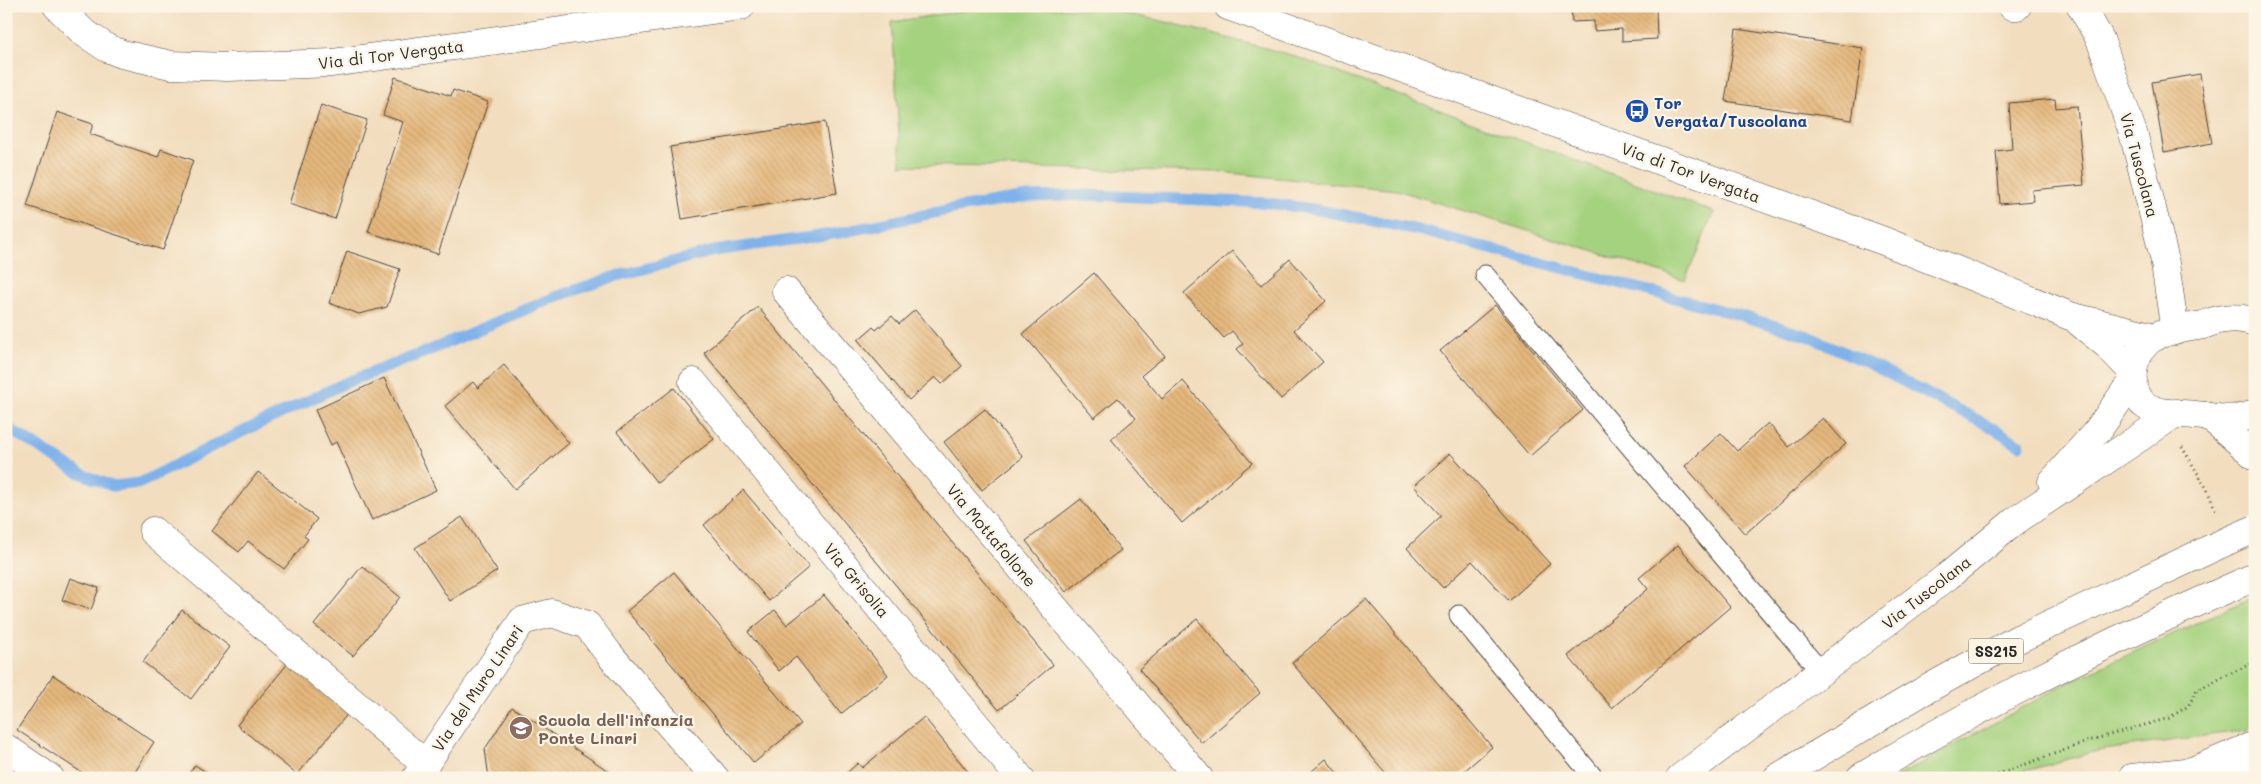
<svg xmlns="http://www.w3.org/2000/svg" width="2261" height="784" font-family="Mali,sans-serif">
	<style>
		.green { fill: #a5d27f; stroke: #687e55 }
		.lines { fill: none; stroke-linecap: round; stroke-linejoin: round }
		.stream { stroke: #7fb2eb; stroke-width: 11 }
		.building { fill: url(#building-back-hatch) }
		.service-casing { stroke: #494641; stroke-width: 21 }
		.minor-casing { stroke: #494641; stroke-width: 29 }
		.tertiary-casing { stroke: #494641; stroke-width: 29 }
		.secondary-casing { stroke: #494641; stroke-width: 29 }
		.primary-casing { stroke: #494641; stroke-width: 29 }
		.path { stroke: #494641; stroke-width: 3; stroke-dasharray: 1 4; stroke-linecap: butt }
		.service { stroke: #fff; stroke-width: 19 }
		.minor { stroke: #fff; stroke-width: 28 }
		.tertiary { stroke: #fff; stroke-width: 28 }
		.secondary { stroke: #fff; stroke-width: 28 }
		.primary { stroke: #fff; stroke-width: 28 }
		.primary-bridge-casing { stroke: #494641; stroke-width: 29; stroke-linecap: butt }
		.primary-bridge { stroke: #fff; stroke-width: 28 }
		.labels { text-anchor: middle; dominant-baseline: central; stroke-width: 4.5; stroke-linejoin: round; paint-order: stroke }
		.shield { fill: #fcf5e5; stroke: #6a6863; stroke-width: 1 }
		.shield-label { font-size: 15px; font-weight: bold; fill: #2b2b2b }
		.street-label { font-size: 16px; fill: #2b2b2b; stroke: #fcf5e5 }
		.transit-label { font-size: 16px; font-weight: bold; fill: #164399; stroke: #fcf5e5; text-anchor: start }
		.education-label { font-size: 16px; font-weight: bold; fill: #785e54; stroke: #fcf5e5; text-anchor: start }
	</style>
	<defs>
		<pattern id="building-back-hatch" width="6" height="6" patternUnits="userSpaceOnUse" patternTransform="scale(1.25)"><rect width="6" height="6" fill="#e5b87d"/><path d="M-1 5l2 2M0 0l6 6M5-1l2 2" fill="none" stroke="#c59e6c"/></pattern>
	</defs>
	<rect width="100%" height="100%" fill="#fcf5e5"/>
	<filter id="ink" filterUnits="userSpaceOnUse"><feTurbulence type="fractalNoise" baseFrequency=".02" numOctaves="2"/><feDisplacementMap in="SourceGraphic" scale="10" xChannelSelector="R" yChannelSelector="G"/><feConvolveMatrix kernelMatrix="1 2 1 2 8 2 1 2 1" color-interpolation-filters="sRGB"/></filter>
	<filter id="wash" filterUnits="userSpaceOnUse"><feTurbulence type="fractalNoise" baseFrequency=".0096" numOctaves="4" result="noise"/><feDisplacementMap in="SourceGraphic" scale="20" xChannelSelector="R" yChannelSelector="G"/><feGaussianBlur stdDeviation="1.12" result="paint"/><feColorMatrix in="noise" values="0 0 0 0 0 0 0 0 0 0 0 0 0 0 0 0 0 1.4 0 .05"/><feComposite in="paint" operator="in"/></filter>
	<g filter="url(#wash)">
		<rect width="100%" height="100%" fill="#f2debf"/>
		<g class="green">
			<polygon points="988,7 1104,9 1171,23 1291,55 1714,212 1685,280 1397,190 1220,172 901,165 892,22"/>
			<polygon points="2255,596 2255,723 2248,730 2097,751 2001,778 1894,778 2069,682"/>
		</g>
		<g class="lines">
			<polyline class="stream" points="6,427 80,473 97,480 112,486 140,483 219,443 345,383 428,351 555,297 613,277 714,251 839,233 957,208 1027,197 1091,195 1268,203 1319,210 1418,230 1739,315 1808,336 1870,364 1993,428 2020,445"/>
		</g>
		<g id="blocks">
			<g class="building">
				<polygon points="1571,6 1656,6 1657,39 1622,41 1622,29 1594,31 1594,21 1572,22"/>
				<polygon points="1736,29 1863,48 1852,120 1725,101"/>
				<polygon points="2200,74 2212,143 2164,152 2152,82"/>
				<polygon points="395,77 451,96 453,90 488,102 438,254 368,232 403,122 383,115"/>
				<polygon points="2055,99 2056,108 2077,106 2084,185 2032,190 2033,201 2000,204 1996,151 2012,149 2009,103"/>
				<polygon points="321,105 367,120 335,219 289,204"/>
				<polygon points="57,112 93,124 90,134 158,157 161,149 193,160 163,250 27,206"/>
				<polygon points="825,122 837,193 682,219 670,147"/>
				<polygon points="347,251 400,269 387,307 359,314 329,303"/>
				<polygon points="1232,251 1261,285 1290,259 1326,301 1294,330 1323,362 1281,399 1237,349 1243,344 1232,331 1224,338 1184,293"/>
				<polygon points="1094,273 1165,356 1142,375 1162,399 1183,381 1252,463 1182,523 1111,439 1136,418 1118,398 1094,418 1023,334"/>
				<polygon points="1495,305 1583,410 1530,456 1440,351"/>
				<polygon points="758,307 1053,665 999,710 704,353"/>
				<polygon points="915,310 962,366 942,384 935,377 909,400 858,340 873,327 876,330 892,316 899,324"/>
				<polygon points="504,365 569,443 515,489 445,406 473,382 478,388"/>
				<polygon points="384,378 436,490 372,520 336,442 331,445 315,410"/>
				<polygon points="674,388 714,439 657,483 617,432"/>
				<polygon points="985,409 1023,457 982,490 944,442"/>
				<polygon points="1823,418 1846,444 1745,534 1685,466 1721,433 1737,451 1768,423 1789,447"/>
				<polygon points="1450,453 1550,564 1509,601 1472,561 1443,588 1407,548 1441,516 1414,486"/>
				<polygon points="258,472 317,519 304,536 308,539 284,569 248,541 239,552 212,531"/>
				<polygon points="743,490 809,567 769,601 704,525"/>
				<polygon points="1081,499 1121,550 1066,592 1026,541"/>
				<polygon points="462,517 497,571 450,601 415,548"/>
				<polygon points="1678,545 1730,607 1612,708 1568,656 1648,589 1639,578"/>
				<polygon points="362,566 400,597 353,656 314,625"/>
				<polygon points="674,572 801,724 754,763 627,611"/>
				<polygon points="70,578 99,588 91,610 62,600"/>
				<polygon points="824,595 888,675 841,714 796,657 779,671 748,632 775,610 787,625"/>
				<polygon points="1366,599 1492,747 1456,778 1390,778 1292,663"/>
				<polygon points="182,610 230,647 191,699 143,662"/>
				<polygon points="1197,619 1260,693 1202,743 1139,669"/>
				<polygon points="290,661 350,711 297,775 237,725"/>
				<polygon points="53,675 154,742 131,778 90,778 17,730"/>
				<polygon points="512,707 619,778 489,778 485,749"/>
				<polygon points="924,717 973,778 841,778 858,763 862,768"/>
				<polygon points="1326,759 1341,778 1304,778"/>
				<polygon points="195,765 215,778 186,778"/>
			</g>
		</g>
	</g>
	<g filter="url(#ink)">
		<use href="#blocks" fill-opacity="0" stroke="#494641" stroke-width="1"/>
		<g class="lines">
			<g class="service-casing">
				<g id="service">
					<polyline points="1485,275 1821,672"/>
					<polyline points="1459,615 1594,778"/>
				</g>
			</g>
			<g class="minor-casing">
				<g id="minor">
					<polyline points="2012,6 2017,6"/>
					<polyline points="2081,6 2100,39 2134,136 2164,257 2175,331"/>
					<polyline points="786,291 1199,778"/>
					<polyline points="693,382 1020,778"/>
					<polyline points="153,531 425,764"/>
					<polyline points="6,748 50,778"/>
					<polyline points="416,778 522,621 552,613 587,625 609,654 715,778"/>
				</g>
			</g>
			<g class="tertiary-casing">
				<g id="tertiary">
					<polyline points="2052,482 2098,430 2133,380"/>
					<polyline points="1680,778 1948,576 2015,521 2176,413"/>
				</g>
			</g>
			<g class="secondary-casing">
				<g id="secondary">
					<polyline points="57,6 83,32 107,48 122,54 171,65 227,67 332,63 741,6"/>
					<polyline points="1228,6 1884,241 2070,316 2155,337"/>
					<path d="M2255 322C2245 319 2235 317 2225 319 2217 319 2210 323 2203 325 2188 328 2168 329 2154 337 2132 350 2122 390 2146 406 2160 415 2179 413 2195 415 2213 417 2238 423 2255 413"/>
					<polyline points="2080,323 2107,345 2133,372"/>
					<polyline points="2206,416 2216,422 2255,456"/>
					<polyline points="2195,770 2255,745"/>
					<polyline points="2132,778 2194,771 2215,774 2255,775"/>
				</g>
			</g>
			<g class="primary-casing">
				<g id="primary">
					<polyline points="1777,778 1920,693 2016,640 2225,542"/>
					<path d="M1860 778C1984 703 2112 640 2243 582"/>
				</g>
			</g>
			<g class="path">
				<polyline points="2182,447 2207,489 2216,512"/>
				<polyline points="1988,778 2092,740 2169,718 2188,706 2197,690 2250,664 2255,659"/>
			</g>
			<use href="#service" class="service"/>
			<use href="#minor" class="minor"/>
			<use href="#tertiary" class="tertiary"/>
			<use href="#secondary" class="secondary"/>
			<use href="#primary" class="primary"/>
			<g class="primary-bridge-casing">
				<g id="primary-bridge">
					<polyline points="2225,542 2255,529"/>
					<polyline points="2243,582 2255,577"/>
				</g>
			</g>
			<use href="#primary-bridge" class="primary-bridge"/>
		</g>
	</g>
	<defs>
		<g id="bus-disc" transform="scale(1.25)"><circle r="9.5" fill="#1a4fb4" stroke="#fcf5e5"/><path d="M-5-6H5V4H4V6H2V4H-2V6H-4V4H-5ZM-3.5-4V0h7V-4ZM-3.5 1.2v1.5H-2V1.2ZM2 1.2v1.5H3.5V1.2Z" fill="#fff"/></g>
		<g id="school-disc" transform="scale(1.25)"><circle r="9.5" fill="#8d6e63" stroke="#fcf5e5"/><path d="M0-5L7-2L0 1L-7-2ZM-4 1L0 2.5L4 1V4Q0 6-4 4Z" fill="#fff"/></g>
	</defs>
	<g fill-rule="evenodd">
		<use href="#bus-disc" x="1637" y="111"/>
		<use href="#school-disc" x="521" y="728"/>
	</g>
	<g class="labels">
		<rect class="shield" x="1968.5" y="638.5" width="55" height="25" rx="4"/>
		<g class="shield-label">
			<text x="1996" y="651">SS215</text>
		</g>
		<g class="street-label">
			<text transform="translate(391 54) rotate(-7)">Via di Tor Vergata</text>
			<text transform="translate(2140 165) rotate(75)">Via Tuscolana</text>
			<text transform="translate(1691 172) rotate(20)">Via di Tor Vergata</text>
			<text transform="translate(992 535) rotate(50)">Via Mottafollone</text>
			<text transform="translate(857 580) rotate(50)">Via Grisolia</text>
			<text transform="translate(1926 592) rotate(-38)">Via Tuscolana</text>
			<text transform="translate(477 688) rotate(-56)">Via del Muro Linari</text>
		</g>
		<g class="transit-label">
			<text x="1654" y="102">Tor<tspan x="1654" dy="18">Vergata/Tuscolana</tspan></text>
		</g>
		<g class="education-label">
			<text x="538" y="719">Scuola dell'infanzia<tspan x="538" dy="18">Ponte Linari</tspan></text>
		</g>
	</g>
	<rect width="2261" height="784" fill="none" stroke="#fcf5e5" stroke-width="25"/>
</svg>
